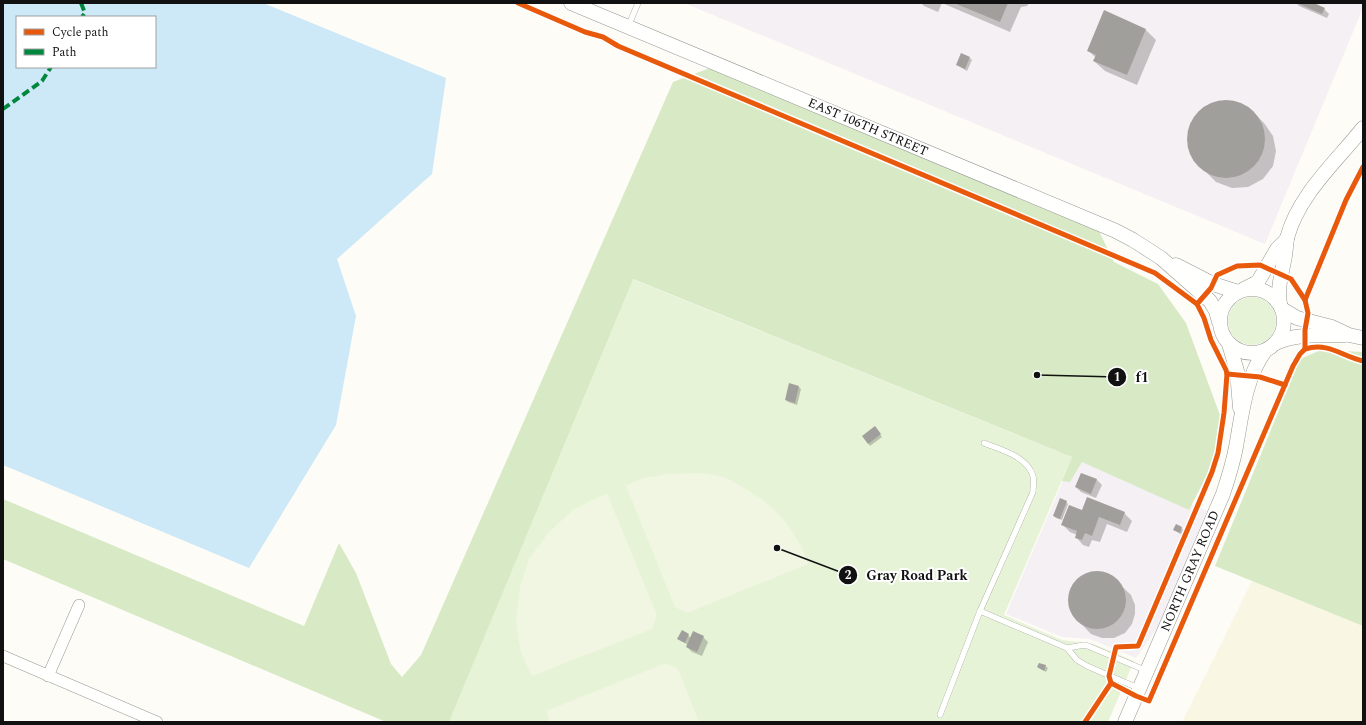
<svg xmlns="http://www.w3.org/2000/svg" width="1366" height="725" font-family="Spectral,serif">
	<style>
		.industrial { fill: #f5f0f3 }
		.farmland { fill: #f9f7e4 }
		.green { fill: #e7f3d7 }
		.forest { fill: #d8eac5 }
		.pitch { fill: #f0f6e1 }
		.water { fill: #cde8f7; fill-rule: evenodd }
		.shadow { fill: #0003 }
		.building { fill: #a19f9c }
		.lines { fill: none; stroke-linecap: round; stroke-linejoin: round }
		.service-casing { stroke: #979795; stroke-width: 6 }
		.minor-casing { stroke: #979795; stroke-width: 12 }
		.tertiary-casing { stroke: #979795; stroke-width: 15 }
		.service { stroke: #fffffe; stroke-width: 5.5 }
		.minor { stroke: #fffffe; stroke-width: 11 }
		.tertiary { stroke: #fffffe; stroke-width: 14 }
		.quiet { stroke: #00873e; stroke-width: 4; stroke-dasharray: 8 4; stroke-linecap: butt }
		.cycleway-casing { stroke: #fff; stroke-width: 8 }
		.cycleway { stroke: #e8590c; stroke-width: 5 }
		.labels { text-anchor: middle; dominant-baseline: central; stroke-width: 4; stroke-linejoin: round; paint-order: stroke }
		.street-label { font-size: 13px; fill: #111; stroke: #fff }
		.leader { fill: none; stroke: #111; stroke-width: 1.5 }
		.callout-dot { fill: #111; stroke: #fff; stroke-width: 1.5 }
		.mark-label { font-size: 12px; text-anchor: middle; font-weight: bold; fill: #fff }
		.callout-label { font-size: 14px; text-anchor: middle; font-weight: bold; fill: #111; stroke: #fff; stroke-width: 4; stroke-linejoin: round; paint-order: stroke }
	</style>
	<rect width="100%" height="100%" fill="#fdfcf7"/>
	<g class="industrial">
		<polygon points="684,3 1363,3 1363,8 1265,244"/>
		<polygon points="1074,455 1207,511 1160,624 1136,658 1090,639 1062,637 1006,614"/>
	</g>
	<polygon class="farmland" points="1252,581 1363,626 1363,722 1182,722"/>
	<g class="green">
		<polygon points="632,279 1072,457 1004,615 1062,640 1094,644 1134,661 1108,722 449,722"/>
		<circle cx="1252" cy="321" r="24"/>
	</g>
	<g class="forest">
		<polygon points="715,66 1098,229 1114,262 1158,284 1186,323 1224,426 1206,477 1189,510 1082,462 1070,482 1062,481 1072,457 633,279 449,722 386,722 3,559 3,499 304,626 339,543 356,573 391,664 402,677 421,655 673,82"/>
		<polygon points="1321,350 1363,352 1363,626 1215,566 1300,359"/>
	</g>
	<g class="pitch">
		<path d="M699 473C707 474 717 475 726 478 730 479 735 483 739 485 771 502 797 529 808 564L687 613 675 607 626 486 643 478 669 474Z"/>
		<polygon points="607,493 657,615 652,629 532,676 521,653 516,621 520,587 529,559 548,533 574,509"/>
		<polygon points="666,663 678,669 699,722 550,722 546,711"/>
	</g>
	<path class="water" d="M3 3H263L446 78 432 174 337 259 356 316 336 425 249 568 3 465ZM17 17H155V67H17Z"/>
	<g class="shadow">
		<polygon points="921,3 1029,3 1027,6 1021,7 1010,32 942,3 938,12 924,6"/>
		<polygon points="1296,3 1311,3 1324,9 1329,14 1327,18 1299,6"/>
		<polygon points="1104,12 1146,30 1156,40 1137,85 1105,71 1094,61 1096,58 1088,50"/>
		<polygon points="970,58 972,60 967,71 957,65"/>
		<polygon points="1228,101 1241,104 1253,112 1264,123 1273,136 1276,151 1273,166 1263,179 1248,187 1232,188 1216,182 1193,159 1188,144 1190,127 1196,116 1205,107 1216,102"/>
		<polygon points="799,387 801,389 797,405 788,402 786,400"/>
		<polygon points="877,430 882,437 870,446 868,443"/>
		<polygon points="1081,474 1097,480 1102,485 1096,498 1081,492 1076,487"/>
		<polygon points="1066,502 1068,504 1062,520 1056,518 1054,516"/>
		<polygon points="1082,511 1124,513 1132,521 1127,532 1107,524 1100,542 1092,540 1089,547 1083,545 1076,537 1077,535 1070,532 1063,525"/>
		<polygon points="1176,525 1184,530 1182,535 1174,530"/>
		<polygon points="1094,572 1105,573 1113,578 1131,595 1135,605 1135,614 1132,624 1125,633 1114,638 1102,638 1091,634 1072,614 1069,603 1070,591 1075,582 1084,575"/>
		<polygon points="693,633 703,637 708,642 702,656 692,652 687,647 688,645 678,639 688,635 691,638"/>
		<polygon points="1045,666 1048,668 1046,672 1038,667"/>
	</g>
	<g class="building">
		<polygon points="954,3 1008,3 1000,22"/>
		<polygon points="1297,3 1314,3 1325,8 1322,14"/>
		<polygon points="1104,10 1146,29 1127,75 1093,61 1096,55 1087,51"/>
		<polygon points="961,53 970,57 965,69 956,65"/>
		<circle cx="1226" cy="139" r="39"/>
		<polygon points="789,383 799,386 795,403 785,400"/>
		<polygon points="875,426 881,434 868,444 862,436"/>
		<polygon points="1081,473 1097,479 1091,494 1075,487"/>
		<polygon points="1087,497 1125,512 1120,525 1099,517 1092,536 1085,533 1082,540 1075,538 1077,531 1061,525 1069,505 1082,510"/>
		<polygon points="1060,498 1067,501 1060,519 1053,516"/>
		<polygon points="1176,524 1182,527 1180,533 1173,530"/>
		<circle cx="1097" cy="600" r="29"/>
		<polygon points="682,630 689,634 685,643 677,639"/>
		<polygon points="693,631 704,636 697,652 686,647"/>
		<polygon points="1039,663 1046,665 1044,671 1037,667"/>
	</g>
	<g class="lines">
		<g class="service-casing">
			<g id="service">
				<polyline points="628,27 638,3"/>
				<polyline points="980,611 1067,648 1077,660 1087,666 1138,688"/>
				<polyline points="1067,648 1084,645 1088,646 1147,671"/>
				<path d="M940 715 980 611 1033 492C1033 487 1034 481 1033 476 1027 456 1001 450 984 443"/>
			</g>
		</g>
		<g class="minor-casing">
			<g id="minor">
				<polyline points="3,656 157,722"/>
				<polyline points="48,676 79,605"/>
			</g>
		</g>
		<g class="tertiary-casing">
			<g id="tertiary">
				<polyline points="571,3 1116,231 1133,240 1161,258 1210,301 1216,311 1219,322"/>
				<polyline points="1176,265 1213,284 1238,292"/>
				<circle cx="1252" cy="321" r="32"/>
				<polyline points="1244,289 1256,283 1259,280 1277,249 1287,239"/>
				<path d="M1280 304C1277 287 1282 273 1285 256 1286 250 1286 244 1287 238 1299 194 1336 162 1363 128"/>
				<polyline points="1282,309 1297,318 1332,327 1349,335 1363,338"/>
				<path d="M1276 343C1297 333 1322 336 1345 335"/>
				<polyline points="1229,344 1237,371 1240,408"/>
				<path d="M1125 722 1223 494C1228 479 1233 463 1236 447 1242 414 1245 379 1265 351"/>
			</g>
		</g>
		<use href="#service" class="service"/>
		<use href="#minor" class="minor"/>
		<use href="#tertiary" class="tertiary"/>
		<g class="quiet">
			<polyline points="81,3 85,13 82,17"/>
			<polyline points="3,109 42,81 51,67"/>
		</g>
		<g class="cycleway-casing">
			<g id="cycleway">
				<polyline points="518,3 585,32 603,37 618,46 1155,273 1197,304 1204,318 1211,340 1226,370 1227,374 1224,413 1218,453 1212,472 1138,646 1116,647 1109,676 1111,683"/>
				<polyline points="1197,304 1211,288 1217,275 1237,266 1260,265 1291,279 1305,300"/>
				<path d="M1305 349C1329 342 1341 356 1363 361"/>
				<polyline points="1227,374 1260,377 1285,385"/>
				<polyline points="1085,722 1111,683 1136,696 1149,701 1293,366 1300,354 1305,349 1305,330 1308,313 1305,300 1346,200 1363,167"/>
			</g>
		</g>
		<use href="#cycleway" class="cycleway"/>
	</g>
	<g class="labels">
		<g class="street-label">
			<text transform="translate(868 127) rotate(23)">EAST 106TH STREET</text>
			<text transform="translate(1190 571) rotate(-67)">NORTH GRAY ROAD</text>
		</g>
	</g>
	<path class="leader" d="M1037 375L1117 377M777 548L848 575"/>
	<g class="callout-dot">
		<circle cx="1037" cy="375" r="4"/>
		<circle cx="777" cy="548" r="4"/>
		<circle cx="1117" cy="377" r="10"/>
		<circle cx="848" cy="575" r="10"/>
	</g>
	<g class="mark-label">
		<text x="1117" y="381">1</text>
		<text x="848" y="579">2</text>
	</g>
	<g class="callout-label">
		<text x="1142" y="382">f1</text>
		<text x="917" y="580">Gray Road Park</text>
	</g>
	<rect width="1366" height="725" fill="none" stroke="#111111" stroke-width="8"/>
	<rect x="16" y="16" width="140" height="52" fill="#ffffff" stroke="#a0a0a0"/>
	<rect x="24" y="29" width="20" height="6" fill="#e8590c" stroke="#a0a0a0"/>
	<text x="52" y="36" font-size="12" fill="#111111">Cycle path</text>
	<rect x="24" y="49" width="20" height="6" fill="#00873e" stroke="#a0a0a0"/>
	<text x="52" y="56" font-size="12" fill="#111111">Path</text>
</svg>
